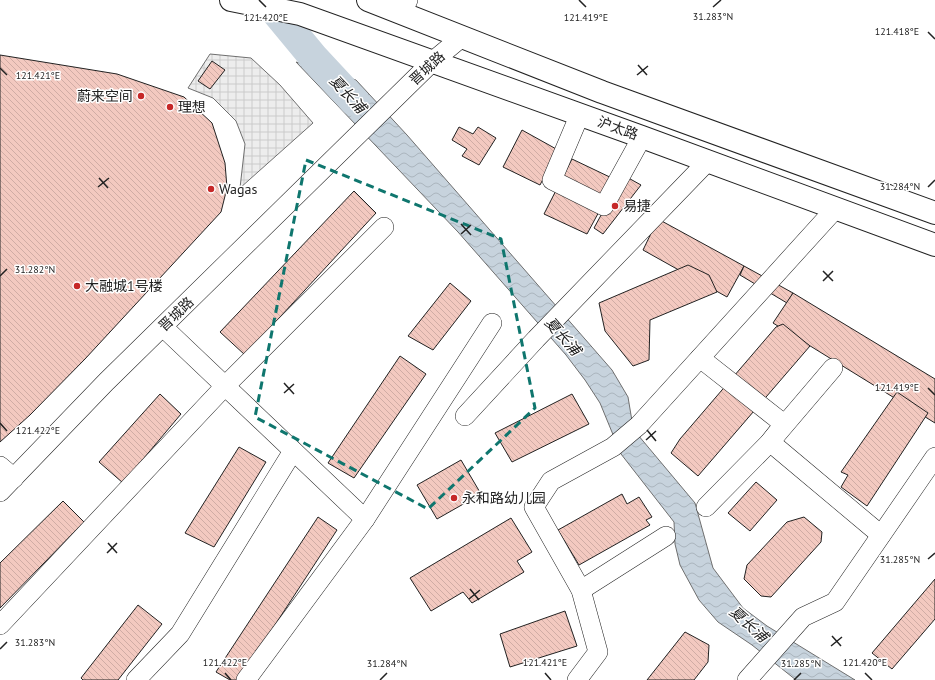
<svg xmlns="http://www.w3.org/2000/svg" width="935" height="680" font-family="'PT Sans','Noto Sans SC',sans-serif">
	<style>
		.plaza { fill: url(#plaza-grid); stroke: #6f6f6f }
		.water { fill: url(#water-waves); stroke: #6f6f6f }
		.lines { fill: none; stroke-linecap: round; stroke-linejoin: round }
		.river { stroke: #c7d3dd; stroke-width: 30 }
		.building { fill: url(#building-back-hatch); stroke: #222 }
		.minor-casing { stroke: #222; stroke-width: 20 }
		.major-casing { stroke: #222; stroke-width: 24 }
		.minor { stroke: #fff; stroke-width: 19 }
		.major { stroke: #fff; stroke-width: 22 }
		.marked { fill: none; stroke: #0f766e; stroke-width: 3; stroke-dasharray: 8 5; stroke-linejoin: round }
		.ticks { fill: none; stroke: #222; stroke-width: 1.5 }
		.poi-dot { fill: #c62828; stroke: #fff; stroke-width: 1.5 }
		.labels { text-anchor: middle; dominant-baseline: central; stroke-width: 3; stroke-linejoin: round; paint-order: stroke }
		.street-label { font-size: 14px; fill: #222; stroke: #fff }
		.poi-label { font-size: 14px; fill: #222; stroke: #fff; text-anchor: start }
		.water-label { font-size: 15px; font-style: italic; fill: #222; stroke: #fff }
		.ticks-label { font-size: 10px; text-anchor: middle; fill: #222; stroke: #fff; stroke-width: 3; stroke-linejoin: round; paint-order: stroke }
	</style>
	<defs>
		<pattern id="plaza-grid" width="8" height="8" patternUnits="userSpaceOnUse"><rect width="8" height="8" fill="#ededed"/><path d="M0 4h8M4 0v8" fill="none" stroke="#cbcbcb"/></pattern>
		<pattern id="water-waves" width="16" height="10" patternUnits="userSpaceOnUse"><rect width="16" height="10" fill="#c7d3dd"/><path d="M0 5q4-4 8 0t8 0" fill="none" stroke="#abb5bd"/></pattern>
		<pattern id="building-back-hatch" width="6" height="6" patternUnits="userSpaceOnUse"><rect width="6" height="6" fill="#f3c9c0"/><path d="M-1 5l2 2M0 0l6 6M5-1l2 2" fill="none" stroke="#d0aca5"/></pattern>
	</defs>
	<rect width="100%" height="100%" fill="#fff"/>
	<polygon class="plaza" points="210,54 251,58 280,85 313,123 240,188 245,144 236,121 213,98 188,88"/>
	<polygon class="water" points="296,62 356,80 407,135 612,370 628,397 632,421 638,435 695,503 713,568 743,608 767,626 855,680 796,680 752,645 718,622 699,600 680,565 675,544 674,522 621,454 600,403 585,380 566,355 458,232"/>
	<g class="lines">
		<polyline class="river" points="266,0 314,58 354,101"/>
	</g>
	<g class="building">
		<polygon points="0,55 117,74 184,97 212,123 225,163 227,188 221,212 85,359 30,415 0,442"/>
		<polygon points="212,61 225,70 210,89 198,81"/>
		<polygon points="459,127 473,134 478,127 496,138 479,165 462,156 467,149 452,140"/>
		<polygon points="522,130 558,150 540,185 503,167"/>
		<polygon points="572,159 616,180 587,234 544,214"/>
		<polygon points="623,175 641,185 603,234 594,228"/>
		<polygon points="354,191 376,213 245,355 220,332"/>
		<polygon points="658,219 744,266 727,297 643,250"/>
		<polygon points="688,265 709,275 717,292 650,320 649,360 633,366 605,331 599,303"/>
		<polygon points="744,266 793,293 787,303 740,275"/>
		<polygon points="450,283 471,301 433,350 408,336"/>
		<polygon points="793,293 935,379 935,423 773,323"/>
		<polygon points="783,324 810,346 698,476 671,453 680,439 776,327"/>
		<polygon points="400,356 426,374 354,478 328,463"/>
		<polygon points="897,392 928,413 867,506 841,487 848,475 841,472"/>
		<polygon points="160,394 181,414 123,483 99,462"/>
		<polygon points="572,394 589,424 512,462 495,433"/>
		<polygon points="239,447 266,462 214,547 185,533"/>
		<polygon points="461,460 481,494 437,519 417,485"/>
		<polygon points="756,482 777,500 750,531 728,513"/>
		<polygon points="622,494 627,504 639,497 652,517 646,520 650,525 579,565 558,530"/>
		<polygon points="63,501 84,522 0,608 0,563"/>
		<polygon points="318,517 337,530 239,680 230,680 216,672"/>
		<polygon points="804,517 822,532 821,542 771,597 761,596 744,579 747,565 787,522"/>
		<polygon points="511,518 532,552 517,561 524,572 472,603 463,592 431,611 410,578"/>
		<polygon points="935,579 935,619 892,669 872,653"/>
		<polygon points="138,605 162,624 118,680 83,680 81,678"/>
		<polygon points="565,611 577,646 510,667 500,634"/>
		<polygon points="685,632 709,645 708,662 694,680 647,680"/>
	</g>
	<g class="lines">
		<g class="minor-casing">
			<g id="minor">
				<polyline points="402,13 408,0"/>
				<polyline points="580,114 552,180 604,206 642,137"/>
				<polyline points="163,327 365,519 246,680"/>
				<polyline points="700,358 784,424 770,442 881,535"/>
				<polyline points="465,416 536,339 708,161"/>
				<polyline points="0,466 14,478"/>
				<polyline points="0,492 106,382 433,61 462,37"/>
				<polyline points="706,507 770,442 833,368"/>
				<polyline points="365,519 492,323"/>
				<polyline points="581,590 666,536"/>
				<polyline points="0,625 225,386 384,227"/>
				<polyline points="136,680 180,634 293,451"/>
				<polyline points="577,680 598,652 581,590 534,507 551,481 613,447 639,425 836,208"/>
				<polyline points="747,680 803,617 835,602 935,457"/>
			</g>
		</g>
		<g class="major-casing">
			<g id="major">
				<polyline points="231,0 300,14 642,137 935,245"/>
				<polyline points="368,0 602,92 935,213"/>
			</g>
		</g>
		<use href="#minor" class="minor"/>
		<use href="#major" class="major"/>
	</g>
	<path class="marked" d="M306 160 501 239 535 408 428 509 255 417Z"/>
	<path class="ticks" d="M259 0 266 7M579 0 586 7M713 7 721 0M928 32 935 39M638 65 647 75M0 68 7 75M637 75 648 66M99 178 108 188M98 187 109 178M928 187 935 180M461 224 471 235M461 234 471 225M823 271 833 281M0 276 7 269M823 281 833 271M284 383 294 394M928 388 935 395M284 393 294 384M0 423 7 431M647 430 656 441M646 440 656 431M108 543 117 553M107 553 117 543M928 559 935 553M470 589 479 600M469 599 480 590M832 636 841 646M831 646 842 637M0 649 7 642M225 673 231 680M545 673 551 680M865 673 872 680M380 680 387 673M794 680 801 673"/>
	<g class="poi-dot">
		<circle cx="141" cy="96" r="4"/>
		<circle cx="170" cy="107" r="4"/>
		<circle cx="211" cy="189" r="4"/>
		<circle cx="615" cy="206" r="4"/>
		<circle cx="77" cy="286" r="4"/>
		<circle cx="454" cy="498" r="4"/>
	</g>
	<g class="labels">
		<g class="street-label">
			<text transform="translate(427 68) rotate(-43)">晋城路</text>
			<text transform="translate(618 128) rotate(20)">沪太路</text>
			<text transform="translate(176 314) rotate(-44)">晋城路</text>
		</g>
		<g class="poi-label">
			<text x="133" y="96" text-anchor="end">蔚来空间</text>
			<text x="178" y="107">理想</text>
			<text x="219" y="189">Wagas</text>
			<text x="623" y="206">易捷</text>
			<text x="85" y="286">大融城1号楼</text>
			<text x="462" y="498">永和路幼儿园</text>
		</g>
		<g class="water-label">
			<text transform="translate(348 94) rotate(47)">夏长浦</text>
			<text transform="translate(563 336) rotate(49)">夏长浦</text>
			<text transform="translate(749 624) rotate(42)">夏长浦</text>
		</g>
	</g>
	<g class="ticks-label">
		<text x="713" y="20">31.283°N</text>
		<text x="266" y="21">121.420°E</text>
		<text x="586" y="21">121.419°E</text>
		<text x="897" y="35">121.418°E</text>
		<text x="38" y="79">121.421°E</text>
		<text x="900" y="190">31.284°N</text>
		<text x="35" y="273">31.282°N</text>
		<text x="897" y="391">121.419°E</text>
		<text x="38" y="434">121.422°E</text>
		<text x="900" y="563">31.285°N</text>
		<text x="35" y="646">31.283°N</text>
		<text x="225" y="666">121.422°E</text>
		<text x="545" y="666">121.421°E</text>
		<text x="865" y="666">121.420°E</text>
		<text x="387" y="667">31.284°N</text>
		<text x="801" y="667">31.285°N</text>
	</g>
</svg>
